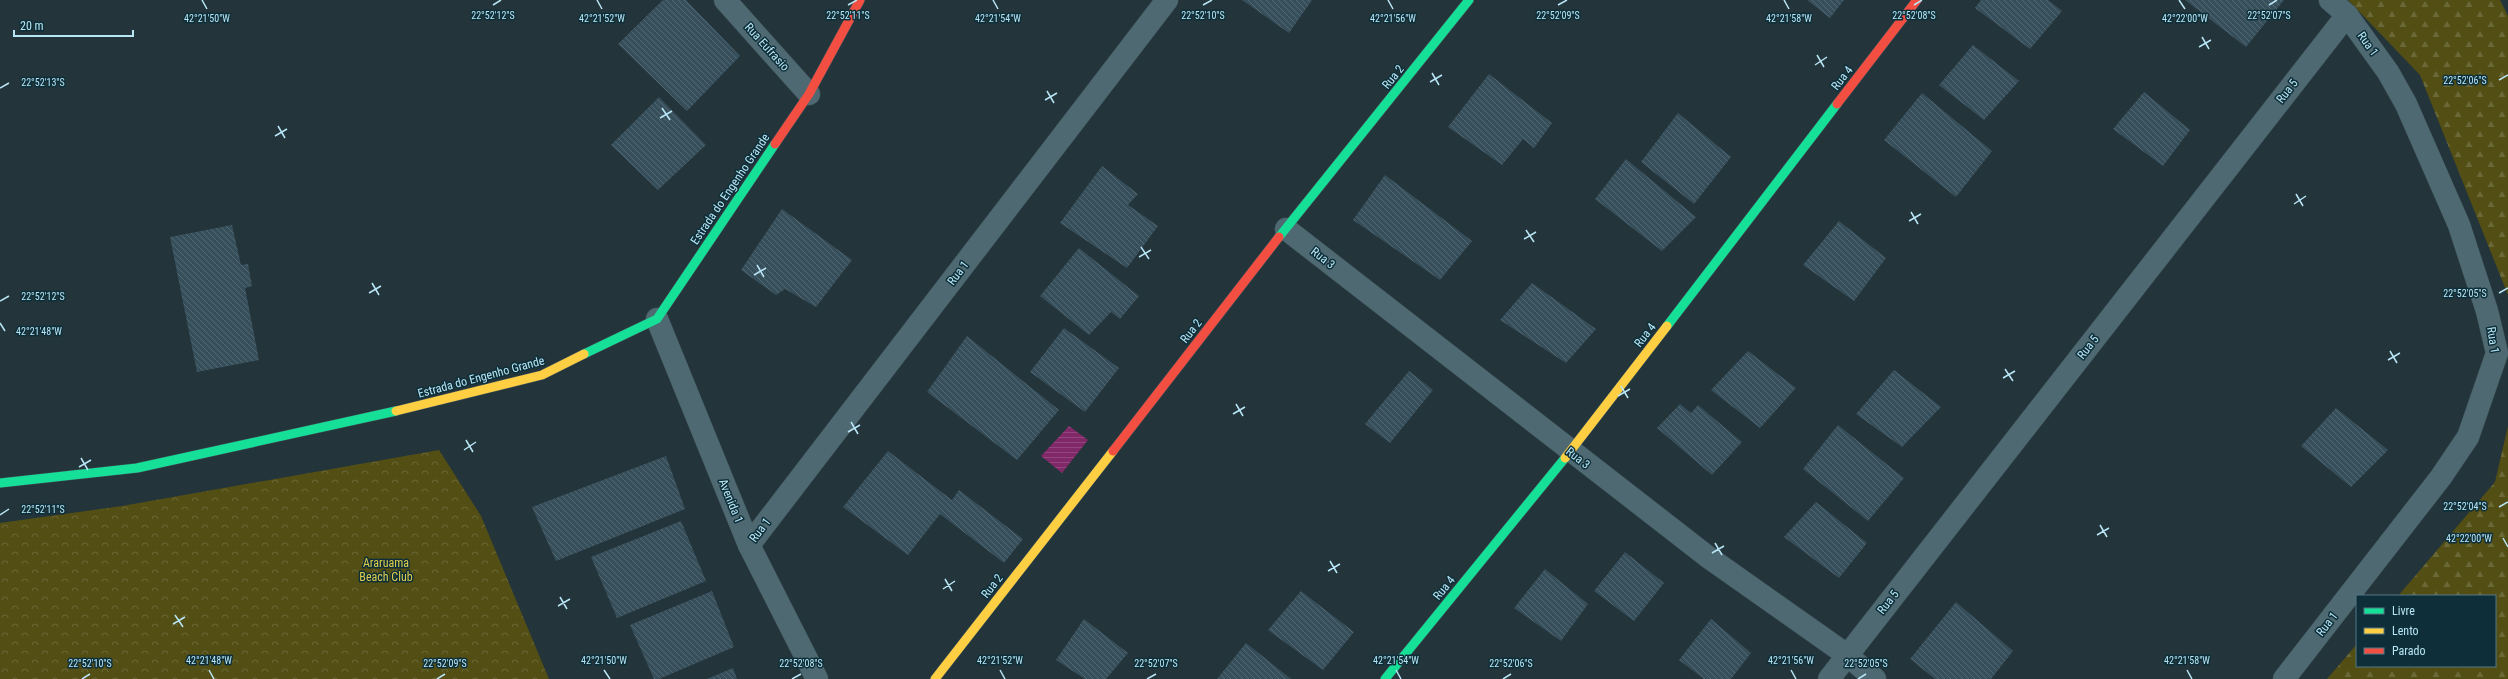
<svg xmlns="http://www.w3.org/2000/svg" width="2508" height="679" font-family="'Roboto Condensed',sans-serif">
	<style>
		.forest { fill: url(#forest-firs) }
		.park { fill: url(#park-crowns) }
		.water { fill: url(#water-rules) }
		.building { fill: url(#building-back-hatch) }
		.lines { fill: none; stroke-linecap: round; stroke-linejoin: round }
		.street-casing { stroke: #3e535b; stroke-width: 23 }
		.fast-casing { stroke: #3e535b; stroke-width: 10 }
		.slow-casing { stroke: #3e535b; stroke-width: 10 }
		.jam-casing { stroke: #3e535b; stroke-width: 10 }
		.street { stroke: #4e6971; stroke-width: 22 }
		.fast { stroke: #16e098; stroke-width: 9 }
		.slow { stroke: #ffcf43; stroke-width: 9 }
		.jam { stroke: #f24e42; stroke-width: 9 }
		.ticks { fill: none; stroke: #b8e6f6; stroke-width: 1.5 }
		.labels { text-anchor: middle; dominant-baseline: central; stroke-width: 3; stroke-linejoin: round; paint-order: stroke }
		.street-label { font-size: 12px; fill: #b8e6f6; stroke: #0e2f39 }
		.park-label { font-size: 12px; fill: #dfce4d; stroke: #0e2f39 }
		.ticks-label { font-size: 10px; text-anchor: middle; fill: #b8e6f6; stroke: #0e2f39; stroke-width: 3; stroke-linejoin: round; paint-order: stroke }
	</style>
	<defs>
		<pattern id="forest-firs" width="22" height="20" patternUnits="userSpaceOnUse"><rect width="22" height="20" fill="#534e14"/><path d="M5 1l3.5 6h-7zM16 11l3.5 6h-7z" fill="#6a6837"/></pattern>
		<pattern id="park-crowns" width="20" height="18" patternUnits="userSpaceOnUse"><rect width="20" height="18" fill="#534e14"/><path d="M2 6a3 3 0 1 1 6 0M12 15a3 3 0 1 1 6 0" fill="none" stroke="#6a6837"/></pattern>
		<pattern id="water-rules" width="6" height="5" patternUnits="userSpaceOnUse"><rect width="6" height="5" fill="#812868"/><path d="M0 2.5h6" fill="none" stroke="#91477e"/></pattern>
		<pattern id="building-back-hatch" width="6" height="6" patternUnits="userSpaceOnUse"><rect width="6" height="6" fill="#374f5b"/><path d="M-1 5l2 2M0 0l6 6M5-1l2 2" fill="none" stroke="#526873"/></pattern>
	</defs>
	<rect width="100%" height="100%" fill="#23343a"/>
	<g class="forest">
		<polygon points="2348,0 2500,0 2508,16 2508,295 2420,75"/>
		<polygon points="2508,426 2508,679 2327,679 2357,644 2357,666 2495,666 2495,596 2398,596 2495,482"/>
	</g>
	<polygon class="park" points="439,450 481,516 549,679 0,679 0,523 122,506"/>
	<polygon class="water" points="1069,426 1088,440 1062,473 1041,456"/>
	<g class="building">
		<polygon points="663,0 686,0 740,56 687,111 618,44"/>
		<polygon points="1242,0 1312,0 1289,33"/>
		<polygon points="1807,0 1844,0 1830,18"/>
		<polygon points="1981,0 2048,0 2062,11 2030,49 1975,8"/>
		<polygon points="2185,0 2284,0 2246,47"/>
		<polygon points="1973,45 2019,81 1984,120 1939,85"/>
		<polygon points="1489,74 1552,123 1534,148 1523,139 1502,165 1448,127"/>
		<polygon points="2144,92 2190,130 2163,166 2113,129"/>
		<polygon points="1922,93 1992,151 1956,197 1884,140"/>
		<polygon points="659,97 706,145 658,190 611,145"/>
		<polygon points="1678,113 1731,157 1694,204 1641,162"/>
		<polygon points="1626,159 1696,217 1662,251 1595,199"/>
		<polygon points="1102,166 1138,194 1128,205 1158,226 1127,268 1060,223"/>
		<polygon points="1385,175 1472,241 1440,280 1353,220"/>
		<polygon points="782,209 852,260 816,307 785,289 776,295 741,270"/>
		<polygon points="1839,221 1886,258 1854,301 1803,265"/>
		<polygon points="232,225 241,265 248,264 252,286 245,288 259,360 197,372 170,237"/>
		<polygon points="1079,248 1139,296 1120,319 1111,312 1089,335 1040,296"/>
		<polygon points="1532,283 1596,329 1566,363 1500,320"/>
		<polygon points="1064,328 1119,368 1085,412 1030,372"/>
		<polygon points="967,336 1059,410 1017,460 927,392"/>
		<polygon points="1748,351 1796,388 1760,428 1711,390"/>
		<polygon points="1894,370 1941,407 1902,447 1856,414"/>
		<polygon points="1409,371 1433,390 1390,443 1365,424"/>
		<polygon points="1680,404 1691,413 1698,405 1742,442 1712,475 1657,428"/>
		<polygon points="2336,408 2388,450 2351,487 2301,446"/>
		<polygon points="1838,425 1904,478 1868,521 1803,469"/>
		<polygon points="888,451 952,500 959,490 1023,539 1004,563 940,514 908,555 843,507"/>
		<polygon points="666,456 685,509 556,561 532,507"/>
		<polygon points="1816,502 1867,543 1839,578 1784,537"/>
		<polygon points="681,521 706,581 617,618 591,557"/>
		<polygon points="1625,552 1664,583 1634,621 1594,591"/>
		<polygon points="1545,569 1588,604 1561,641 1514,608"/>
		<polygon points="712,591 734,647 659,679 654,679 630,625"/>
		<polygon points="1301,591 1354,632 1323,670 1268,630"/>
		<polygon points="1956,602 2013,651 1991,679 1935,679 1910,659"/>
		<polygon points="1084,619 1128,653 1106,679 1085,679 1056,660"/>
		<polygon points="1711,619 1751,653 1731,679 1704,679 1679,660"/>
		<polygon points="1246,643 1291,679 1217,679"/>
		<polygon points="733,668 737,679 707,679"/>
	</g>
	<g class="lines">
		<g class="street-casing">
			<g id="street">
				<polyline points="725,0 809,94"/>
				<polyline points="1286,229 1708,557 1847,655 1875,679"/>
				<polyline points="657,319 749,545 817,679"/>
				<polyline points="749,545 1167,0"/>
				<polyline points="1829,679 2347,15"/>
				<polyline points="2284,679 2441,477 2468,437 2497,353 2487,311 2459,225 2406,104 2388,72 2347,15 2330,0"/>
			</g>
		</g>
		<g class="fast-casing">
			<g id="fast">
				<polyline points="1279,237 1469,0"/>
				<polyline points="1667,326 1837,104"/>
				<polyline points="584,354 657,319 775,144"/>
				<polyline points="0,483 137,468 396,411"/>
				<polyline points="1385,679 1565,458"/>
			</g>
		</g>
		<g class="slow-casing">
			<g id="slow">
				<polyline points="396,411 542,375 584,354"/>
				<polyline points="1565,458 1667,326"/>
				<polyline points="935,679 1113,451"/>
			</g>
		</g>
		<g class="jam-casing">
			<g id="jam">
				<polyline points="1837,104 1917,0"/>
				<polyline points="775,144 809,94 860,0"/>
				<polyline points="1113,451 1279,237"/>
			</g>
		</g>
		<use href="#street" class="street"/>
		<use href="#fast" class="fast"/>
		<use href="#slow" class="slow"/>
		<use href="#jam" class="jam"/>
	</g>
	<path class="ticks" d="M202 0 207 9M597 0 602 9M993 0 998 9M1388 0 1393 9M1784 0 1789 9M2179 0 2185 9M493 5 501 0M848 5 857 0M1203 5 1212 0M1558 5 1567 0M1914 5 1922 0M2269 5 2277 0M2202 37 2209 49M2199 47 2211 40M1817 55 1824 67M1815 65 1827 57M1432 73 1439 85M2499 80 2508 75M1430 82 1442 75M0 88 9 83M1047 91 1054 103M1045 100 1057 93M662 108 670 120M660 118 672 111M278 126 285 138M275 136 287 129M2296 194 2303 206M2294 204 2306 196M1911 212 1918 224M1909 221 1921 214M1526 230 1534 242M1524 239 1536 232M1141 247 1149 259M1139 257 1151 250M757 265 764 277M754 275 766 268M372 283 379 295M369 293 381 286M2499 293 2508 288M0 301 9 296M0 323 5 331M2390 351 2397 363M2388 360 2400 353M2005 369 2013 381M2003 378 2015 371M1621 386 1628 398M1618 396 1630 389M1236 404 1243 416M1233 414 1245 407M851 422 858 434M848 432 860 425M466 440 473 452M464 450 476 442M81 458 88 470M79 467 91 460M2499 507 2508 502M0 515 9 509M2100 525 2107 537M2097 535 2109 528M2503 538 2508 547M1715 543 1722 555M1712 553 1724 546M1330 561 1337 573M1328 571 1340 564M945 579 952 591M943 589 955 581M560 597 567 609M558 606 570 599M175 615 183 627M173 624 185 617M209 670 214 679M604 670 610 679M1000 670 1005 679M1396 670 1401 679M1791 670 1796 679M2187 670 2192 679M82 679 90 674M437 679 445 674M792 679 801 674M1147 679 1156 674M1503 679 1511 674M1858 679 1866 674"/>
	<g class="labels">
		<g class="street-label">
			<text transform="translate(2368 44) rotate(54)">Rua 1</text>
			<text transform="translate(767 47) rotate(48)">Rua Eufrasio</text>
			<text transform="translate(1393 77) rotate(-51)">Rua 2</text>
			<text transform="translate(1842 78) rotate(-52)">Rua 4</text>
			<text transform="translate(2287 91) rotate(-52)">Rua 5</text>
			<text transform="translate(730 189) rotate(-56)">Estrada do Engenho Grande</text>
			<text transform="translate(1323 258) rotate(38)">Rua 3</text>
			<text transform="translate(958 273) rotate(-53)">Rua 1</text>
			<text transform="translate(1191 331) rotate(-52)">Rua 2</text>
			<text transform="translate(1645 335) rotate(-52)">Rua 4</text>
			<text transform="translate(2493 340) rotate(81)">Rua 1</text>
			<text transform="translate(2088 347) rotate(-52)">Rua 5</text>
			<text transform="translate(481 377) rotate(-15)">Estrada do Engenho Grande</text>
			<text transform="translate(1578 458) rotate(38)">Rua 3</text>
			<text transform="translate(731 501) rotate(68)">Avenida 1</text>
			<text transform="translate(760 530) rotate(-53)">Rua 1</text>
			<text transform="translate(992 586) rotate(-52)">Rua 2</text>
			<text transform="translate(1444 588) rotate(-51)">Rua 4</text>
			<text transform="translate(1888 602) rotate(-52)">Rua 5</text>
			<text transform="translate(2327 624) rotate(-52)">Rua 1</text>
		</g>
		<g class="park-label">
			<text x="386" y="563">Araruama<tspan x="386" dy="14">Beach Club</tspan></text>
		</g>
	</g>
	<g class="ticks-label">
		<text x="493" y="19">22°52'12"S</text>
		<text x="1558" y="19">22°52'09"S</text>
		<text x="848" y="19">22°52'11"S</text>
		<text x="1203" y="19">22°52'10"S</text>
		<text x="1914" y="19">22°52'08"S</text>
		<text x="2269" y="19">22°52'07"S</text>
		<text x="207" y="22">42°21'50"W</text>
		<text x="602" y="22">42°21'52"W</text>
		<text x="998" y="22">42°21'54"W</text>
		<text x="1393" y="22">42°21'56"W</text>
		<text x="1789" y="22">42°21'58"W</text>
		<text x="2185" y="22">42°22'00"W</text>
		<text x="2465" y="84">22°52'06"S</text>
		<text x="43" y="86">22°52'13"S</text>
		<text x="2465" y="297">22°52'05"S</text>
		<text x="43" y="300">22°52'12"S</text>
		<text x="39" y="335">42°21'48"W</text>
		<text x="2465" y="510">22°52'04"S</text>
		<text x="43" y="513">22°52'11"S</text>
		<text x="2469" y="542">42°22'00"W</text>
		<text x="209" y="664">42°21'48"W</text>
		<text x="604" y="664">42°21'50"W</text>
		<text x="1000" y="664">42°21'52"W</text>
		<text x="1396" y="664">42°21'54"W</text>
		<text x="1791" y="664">42°21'56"W</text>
		<text x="2187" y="664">42°21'58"W</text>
		<text x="90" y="667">22°52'10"S</text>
		<text x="445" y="667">22°52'09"S</text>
		<text x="801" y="667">22°52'08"S</text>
		<text x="1156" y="667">22°52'07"S</text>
		<text x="1511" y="667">22°52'06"S</text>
		<text x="1866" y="667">22°52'05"S</text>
	</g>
	<rect x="2356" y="595" width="140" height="72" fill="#0e2f39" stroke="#527885"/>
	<rect x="2364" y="608" width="20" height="6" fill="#16e098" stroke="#527885"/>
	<text x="2392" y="615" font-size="12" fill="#b8e6f6">Livre</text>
	<rect x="2364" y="628" width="20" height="6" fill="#ffcf43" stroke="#527885"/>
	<text x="2392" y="635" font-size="12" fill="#b8e6f6">Lento</text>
	<rect x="2364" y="648" width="20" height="6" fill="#f24e42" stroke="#527885"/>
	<text x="2392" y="655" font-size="12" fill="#b8e6f6">Parado</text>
	<path d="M14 30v6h119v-6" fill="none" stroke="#b8e6f6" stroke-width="2"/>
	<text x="20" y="30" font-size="12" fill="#b8e6f6" stroke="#0e2f39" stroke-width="3" paint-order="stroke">20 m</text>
</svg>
